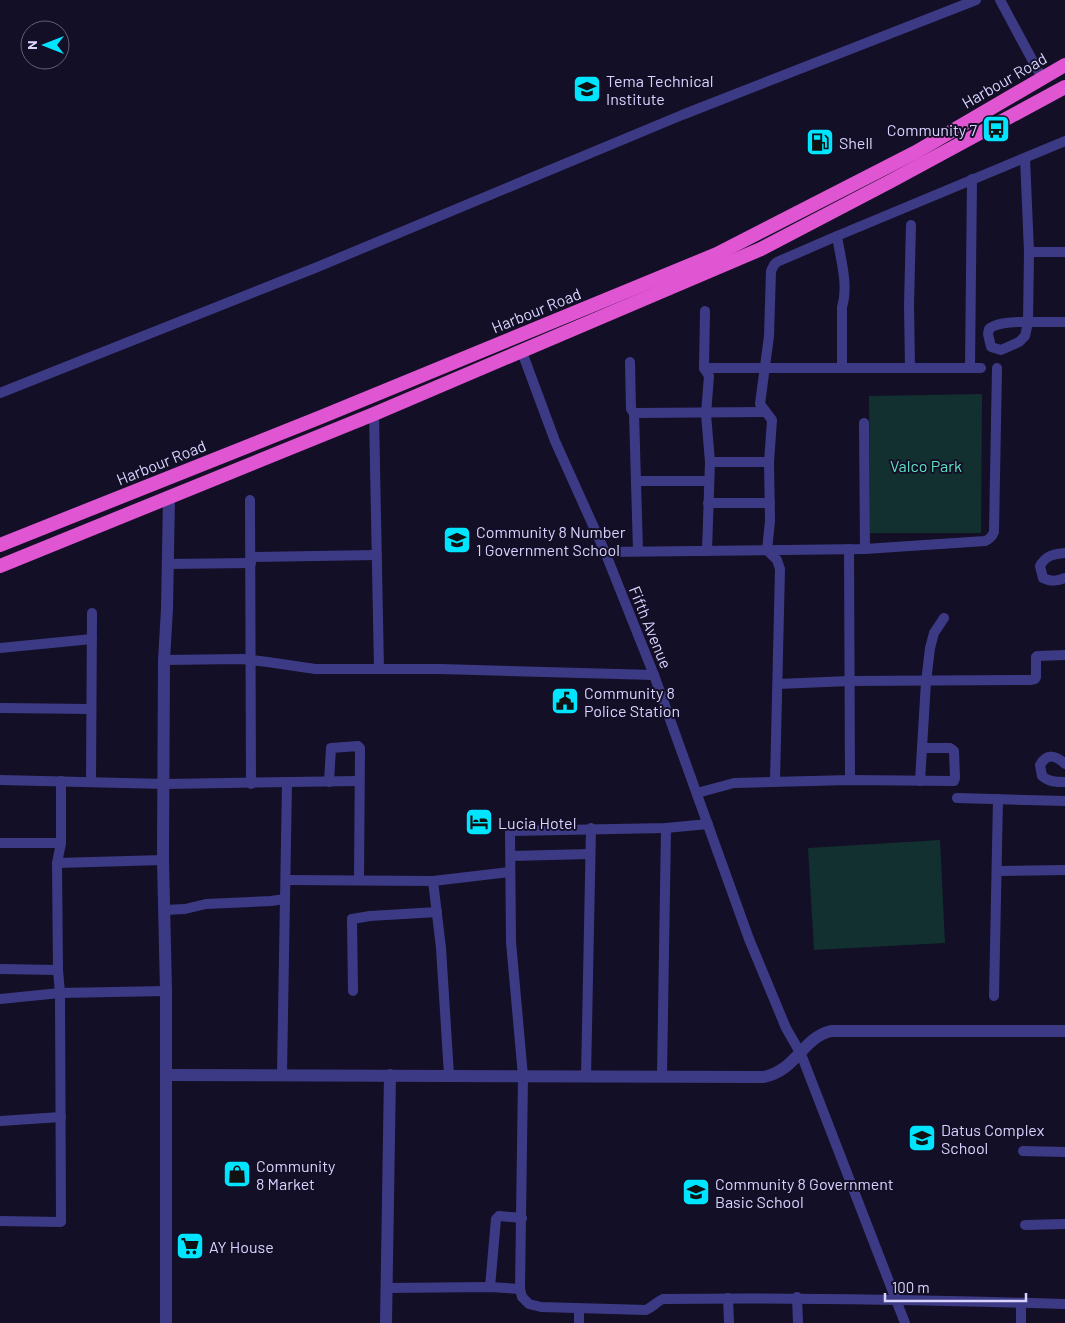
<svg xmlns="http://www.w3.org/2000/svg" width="1065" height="1323" font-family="Barlow,sans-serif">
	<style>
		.green { fill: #12302f }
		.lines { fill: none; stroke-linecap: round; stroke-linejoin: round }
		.minor { stroke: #3d3a85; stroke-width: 10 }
		.tertiary { stroke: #3d3a85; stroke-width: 12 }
		.trunk { stroke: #e055d1; stroke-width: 14 }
		.labels { text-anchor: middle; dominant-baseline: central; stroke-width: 4; stroke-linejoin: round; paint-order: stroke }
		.poi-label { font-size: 16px; fill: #d9d4ff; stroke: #130f26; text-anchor: start }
		.street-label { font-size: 16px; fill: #d9d4ff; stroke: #130f26 }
		.park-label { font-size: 16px; fill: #5fe0c0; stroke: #130f26 }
	</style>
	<rect width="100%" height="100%" fill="#130f26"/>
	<g class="green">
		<polygon points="982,394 981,533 870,533 869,396"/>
		<polygon points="940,840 945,943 814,950 808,848"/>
	</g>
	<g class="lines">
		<g class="minor">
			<polyline points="1000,0 1042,78"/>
			<path d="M1025 158 1029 252 1028 323 1025 336 1019 342 1001 350 991 347 988 334 989 329C1000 318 1049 323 1065 322"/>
			<polyline points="1029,252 1065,252"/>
			<polyline points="705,311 704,368 709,376 706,414 710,462 707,551"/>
			<polyline points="522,352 555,441 605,552 654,675 749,939 786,1028 801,1054 905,1323"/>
			<polyline points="630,362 631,409 634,413 638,551"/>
			<polyline points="970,367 972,179"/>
			<polyline points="704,368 981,368"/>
			<path d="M842 368V307C849 285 840 257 837 236L1065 141"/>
			<polyline points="910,368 909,305 911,225"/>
			<polyline points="0,393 315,268 682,115 976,0"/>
			<polyline points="634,413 765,412"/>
			<polyline points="374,414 379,669"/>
			<polyline points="864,423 865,549"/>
			<polyline points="710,462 769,462"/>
			<polyline points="637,481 709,481"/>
			<polyline points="250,500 251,784"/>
			<polyline points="708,503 770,503"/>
			<polyline points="849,549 850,780"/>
			<path d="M605 552 865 549 985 541C990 539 992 537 994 532L997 368"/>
			<path d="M1065 553C1054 554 1046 555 1040 566L1043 578C1051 582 1057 581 1065 578"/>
			<polyline points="251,557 377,555"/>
			<polyline points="167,564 251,563"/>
			<polyline points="0,648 92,639"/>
			<polyline points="164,660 242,659 268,662 315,669 440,669 654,675"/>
			<polyline points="778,684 849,681 1030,680 1035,679 1036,677 1036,657 1037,656 1065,655"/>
			<polyline points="0,708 91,709"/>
			<path d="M1065 764C1056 755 1047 753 1040 765L1042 776C1049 782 1056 782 1065 782"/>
			<polyline points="0,780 165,784 359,781"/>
			<polyline points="775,781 780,569 777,560 767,550 770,521 769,462 772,420 760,404 769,336 771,271 774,265 777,262 837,236"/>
			<polyline points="920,781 926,682 930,648 934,633 944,618"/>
			<polyline points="91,782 92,613"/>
			<polyline points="329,782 331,748 358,746 360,748 359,880"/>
			<polyline points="697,793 734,783 850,780 954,781 955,778 954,751 950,748 922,748"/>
			<polyline points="957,798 1065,801"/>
			<path d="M708 824 666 828 510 831 511 942 523 1076 520 1289 522 1297 529 1304 541 1307 646 1310C653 1307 656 1302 663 1299 797 1297 931 1300 1065 1304"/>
			<polyline points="0,843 61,843"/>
			<polyline points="511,856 590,854"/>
			<polyline points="57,863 163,860"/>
			<polyline points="997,871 1065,870"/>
			<polyline points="286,880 433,881 510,872"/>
			<polyline points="433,881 441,948 449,1075"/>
			<polyline points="165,910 185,909 206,904 271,901 285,899"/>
			<polyline points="0,969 58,970"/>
			<polyline points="353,991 352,919 370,916 437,912"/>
			<polyline points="994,996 998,799"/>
			<polyline points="0,999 60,993 166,991"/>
			<polyline points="282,1074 287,783"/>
			<polyline points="662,1076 666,828"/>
			<polyline points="586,1077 591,828"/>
			<polyline points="0,1121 61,1117"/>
			<polyline points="1023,1151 1065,1152"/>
			<polyline points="0,1221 61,1222 60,993 58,970 57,863 61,843 61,781"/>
			<polyline points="1025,1225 1065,1224"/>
			<polyline points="490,1287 496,1219 499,1216 522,1218"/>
			<polyline points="386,1288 490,1287 520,1289"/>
			<polyline points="797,1297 798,1323"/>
			<polyline points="728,1298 729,1323"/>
			<polyline points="1021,1303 1021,1323"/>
			<polyline points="579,1323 579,1309"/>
		</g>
		<g class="tertiary">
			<path d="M166 1075 764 1077C797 1070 802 1038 831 1031H1065"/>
			<polyline points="166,1323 166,991 163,860 164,660 167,609 169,497"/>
			<polyline points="386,1323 390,1075"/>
		</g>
		<g class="trunk">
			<polyline points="0,545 321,417 717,254 916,152 1065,65"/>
			<polyline points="0,566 374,414 761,249 891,181 1065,87"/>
		</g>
	</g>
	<defs>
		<g id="school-square" transform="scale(1.4375)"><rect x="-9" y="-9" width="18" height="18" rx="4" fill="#00e5ff" stroke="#130f26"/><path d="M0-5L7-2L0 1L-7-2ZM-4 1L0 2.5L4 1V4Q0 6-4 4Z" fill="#111"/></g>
		<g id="bus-square" transform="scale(1.4375)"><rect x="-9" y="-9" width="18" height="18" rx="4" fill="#00e5ff" stroke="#130f26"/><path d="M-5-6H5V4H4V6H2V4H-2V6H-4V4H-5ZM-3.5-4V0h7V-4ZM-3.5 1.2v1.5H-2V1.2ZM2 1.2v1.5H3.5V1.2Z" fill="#111"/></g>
		<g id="fuel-square" transform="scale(1.4375)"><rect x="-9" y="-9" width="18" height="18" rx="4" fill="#00e5ff" stroke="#130f26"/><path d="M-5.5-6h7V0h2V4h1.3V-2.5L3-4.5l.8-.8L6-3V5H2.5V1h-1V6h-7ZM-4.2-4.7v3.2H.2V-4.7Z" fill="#111"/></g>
		<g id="civic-square" transform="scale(1.4375)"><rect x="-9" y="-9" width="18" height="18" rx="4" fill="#00e5ff" stroke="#130f26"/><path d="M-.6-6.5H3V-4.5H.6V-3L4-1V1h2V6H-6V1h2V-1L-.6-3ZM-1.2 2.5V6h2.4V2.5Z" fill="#111"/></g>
		<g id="hotel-square" transform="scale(1.4375)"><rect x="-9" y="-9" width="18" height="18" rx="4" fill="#00e5ff" stroke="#130f26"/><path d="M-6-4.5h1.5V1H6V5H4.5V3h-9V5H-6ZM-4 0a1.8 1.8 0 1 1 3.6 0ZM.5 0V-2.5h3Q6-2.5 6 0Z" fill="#111"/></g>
		<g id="shop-square" transform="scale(1.4375)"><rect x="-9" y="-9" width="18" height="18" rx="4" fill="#00e5ff" stroke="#130f26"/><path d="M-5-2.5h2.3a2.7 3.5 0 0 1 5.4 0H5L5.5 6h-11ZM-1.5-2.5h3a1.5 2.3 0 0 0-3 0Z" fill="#111"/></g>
		<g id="supermarket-square" transform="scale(1.4375)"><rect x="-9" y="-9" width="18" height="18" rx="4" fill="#00e5ff" stroke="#130f26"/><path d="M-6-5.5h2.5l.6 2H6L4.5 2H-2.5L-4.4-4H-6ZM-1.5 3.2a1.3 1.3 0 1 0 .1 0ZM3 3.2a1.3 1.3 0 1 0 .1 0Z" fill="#111"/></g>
	</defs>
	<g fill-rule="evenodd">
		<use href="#school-square" x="587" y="89"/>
		<use href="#bus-square" x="996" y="129"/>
		<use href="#fuel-square" x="820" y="142"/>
		<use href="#school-square" x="457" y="540"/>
		<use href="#civic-square" x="565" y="701"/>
		<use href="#hotel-square" x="479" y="822"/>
		<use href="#school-square" x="922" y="1138"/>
		<use href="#shop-square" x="237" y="1174"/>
		<use href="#school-square" x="696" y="1192"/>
		<use href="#supermarket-square" x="190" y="1246"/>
	</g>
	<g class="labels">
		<g class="poi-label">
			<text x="606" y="80">Tema Technical<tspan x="606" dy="18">Institute</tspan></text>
			<text x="977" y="129" text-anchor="end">Community 7</text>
			<text x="839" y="142">Shell</text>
			<text x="476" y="531">Community 8 Number<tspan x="476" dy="18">1 Government School</tspan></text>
			<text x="584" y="692">Community 8<tspan x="584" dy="18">Police Station</tspan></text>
			<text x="498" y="822">Lucia Hotel</text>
			<text x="941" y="1129">Datus Complex<tspan x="941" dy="18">School</tspan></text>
			<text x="256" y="1165">Community<tspan x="256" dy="18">8 Market</tspan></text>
			<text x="715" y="1183">Community 8 Government<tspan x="715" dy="18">Basic School</tspan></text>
			<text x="209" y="1246">AY House</text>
		</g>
		<g class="street-label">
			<text transform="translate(1004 80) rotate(-30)">Harbour Road</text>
			<text transform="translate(536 310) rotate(-22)">Harbour Road</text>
			<text transform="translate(161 462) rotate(-22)">Harbour Road</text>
			<text transform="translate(651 627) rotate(68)">Fifth Avenue</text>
		</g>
		<g class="park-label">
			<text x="926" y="465">Valco Park</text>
		</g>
	</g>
	<g transform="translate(45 45) rotate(270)"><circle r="24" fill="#130f26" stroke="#625e7d"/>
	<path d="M0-4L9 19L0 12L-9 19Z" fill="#00e5ff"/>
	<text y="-8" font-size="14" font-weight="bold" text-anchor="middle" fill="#d9d4ff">N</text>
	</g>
	<path d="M885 1293v8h141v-8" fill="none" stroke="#d9d4ff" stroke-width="2.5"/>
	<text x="892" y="1293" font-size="15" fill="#d9d4ff" stroke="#130f26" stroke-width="4" paint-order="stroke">100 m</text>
</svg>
